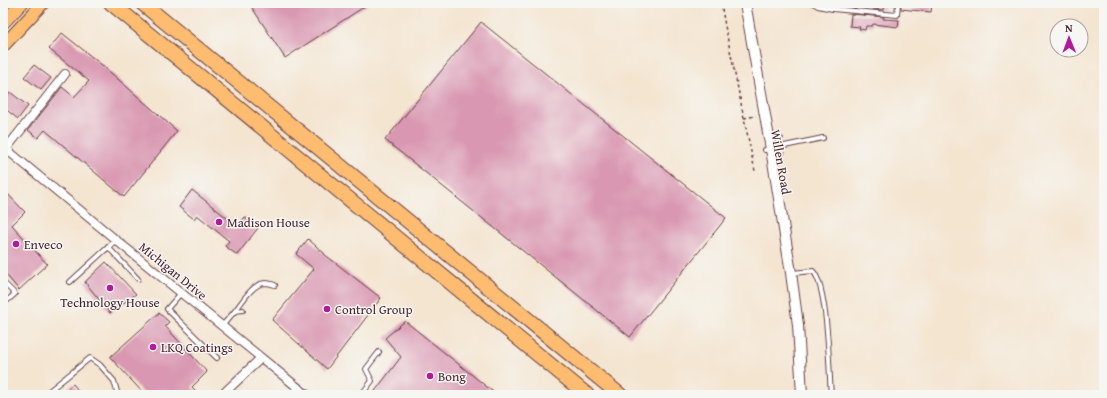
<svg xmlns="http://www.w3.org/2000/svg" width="1107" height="398" font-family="'Gentium Book Plus',serif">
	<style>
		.forest { fill: #72bb81; stroke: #5e6d56 }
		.building { fill: #d997b1 }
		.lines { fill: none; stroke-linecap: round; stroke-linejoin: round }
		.service-casing { stroke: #643d44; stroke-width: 6 }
		.minor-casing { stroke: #643d44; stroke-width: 10 }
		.tertiary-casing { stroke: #643d44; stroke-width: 12 }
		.primary-casing { stroke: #643d44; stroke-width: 14 }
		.motorway-casing { stroke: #643d44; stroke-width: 16 }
		.path { stroke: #643d44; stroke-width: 1.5; stroke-dasharray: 3 3; stroke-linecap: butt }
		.service { stroke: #fff; stroke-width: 4 }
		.minor { stroke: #fff; stroke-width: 8 }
		.tertiary { stroke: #fff; stroke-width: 10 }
		.primary { stroke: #fdbc70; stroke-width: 12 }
		.motorway { stroke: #fdbc70; stroke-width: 14 }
		.poi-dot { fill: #b5179e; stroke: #f6f6f2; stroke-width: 1.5 }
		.labels { text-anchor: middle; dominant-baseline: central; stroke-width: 3; stroke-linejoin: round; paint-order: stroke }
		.street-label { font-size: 13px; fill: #4a1f2b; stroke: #f6f6f2 }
		.poi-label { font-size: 13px; fill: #4a1f2b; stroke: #f6f6f2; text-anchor: start }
	</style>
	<rect width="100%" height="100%" fill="#f6f6f2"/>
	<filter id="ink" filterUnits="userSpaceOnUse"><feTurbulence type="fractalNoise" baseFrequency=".025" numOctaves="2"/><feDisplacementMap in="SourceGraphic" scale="8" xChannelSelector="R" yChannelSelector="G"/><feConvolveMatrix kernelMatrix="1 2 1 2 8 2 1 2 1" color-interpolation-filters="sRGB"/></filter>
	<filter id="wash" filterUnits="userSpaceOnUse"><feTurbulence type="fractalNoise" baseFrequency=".012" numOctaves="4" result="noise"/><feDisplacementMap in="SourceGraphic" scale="16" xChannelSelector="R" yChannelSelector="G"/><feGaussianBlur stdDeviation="0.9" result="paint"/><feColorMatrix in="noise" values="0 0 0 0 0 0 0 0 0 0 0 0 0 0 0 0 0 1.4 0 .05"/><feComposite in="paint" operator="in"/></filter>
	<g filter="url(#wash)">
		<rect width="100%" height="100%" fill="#f4e5d1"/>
		<polygon class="forest" points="3,3 22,3 3,23"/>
		<g id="blocks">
			<g class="building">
				<polygon points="249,3 370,3 285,58"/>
				<polygon points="873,3 885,3 884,10 873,9"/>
				<polygon points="901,3 932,3 931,12 901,9"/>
				<polygon points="851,14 884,17 883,19 899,20 898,27 873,24 872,26 866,26 865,30 859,29 860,27 850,26"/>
				<polygon points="481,22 726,218 630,337 385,140"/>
				<polygon points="62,33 102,65 177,131 124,197 45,130 38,138 28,130 62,87 74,97 89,81 49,49"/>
				<polygon points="34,65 51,78 41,90 24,77"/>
				<polygon points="10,92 28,106 18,119 3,107 3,101"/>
				<polygon points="3,189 25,212 12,225 47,264 19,290 3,271"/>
				<polygon points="192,190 237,226 245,217 258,228 237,255 225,246 229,241 197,215 194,219 179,207"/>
				<polygon points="308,239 324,253 324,254 381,298 327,369 272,320 314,269 296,254"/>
				<polygon points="106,262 136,294 110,313 85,282"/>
				<polygon points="159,313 169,322 165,326 207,372 192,387 200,395 145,395 110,357"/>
				<polygon points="405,321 497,395 372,395 401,357 385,338"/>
				<polygon points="73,384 82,395 60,395"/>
			</g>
		</g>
	</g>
	<g filter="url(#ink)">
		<use href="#blocks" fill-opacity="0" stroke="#643d44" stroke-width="1"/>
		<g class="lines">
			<g class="service-casing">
				<g id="service">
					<polyline points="813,3 818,6 833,9 897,15 898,3"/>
					<polyline points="765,150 823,138"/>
					<polyline points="108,247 138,279"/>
					<path d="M792 273 813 271C828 287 829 370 831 395"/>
					<polyline points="3,282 15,294 3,304"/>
					<polyline points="70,282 116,240"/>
					<polyline points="181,293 167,309 217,358"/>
					<path d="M235 311C243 301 252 284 265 283 268 283 272 284 275 285"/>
					<polyline points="222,326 235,311 243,310"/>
					<polyline points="44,395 90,358 100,365 114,381 118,395"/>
					<polyline points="361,395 372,381 366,369 379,352"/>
				</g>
			</g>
			<g class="minor-casing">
				<g id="minor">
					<polyline points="65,74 6,149 116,240 307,395"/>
					<polyline points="222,395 261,358"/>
				</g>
			</g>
			<g class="tertiary-casing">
				<polyline id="tertiary" points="745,3 771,149 791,273 798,325 802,395"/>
			</g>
			<g class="primary-casing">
				<g id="primary">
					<polyline points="3,23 22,3"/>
					<polyline points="3,46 43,3"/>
				</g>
			</g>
			<g class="motorway-casing">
				<g id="motorway">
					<polyline points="111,3 587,395"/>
					<polyline points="142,3 620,395"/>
				</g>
			</g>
			<g class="path">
				<polyline points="721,3 725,26 755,171"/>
				<polyline points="744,118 756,116"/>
				<polyline points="778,132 783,138 783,140"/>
				<polyline points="782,161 785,151"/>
			</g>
			<use href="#service" class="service"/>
			<use href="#minor" class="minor"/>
			<use href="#tertiary" class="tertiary"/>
			<use href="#primary" class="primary"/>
			<use href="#motorway" class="motorway"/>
		</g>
	</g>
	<g class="poi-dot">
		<circle cx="219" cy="222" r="4"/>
		<circle cx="16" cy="244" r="4"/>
		<circle cx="110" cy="288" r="4"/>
		<circle cx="327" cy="309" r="4"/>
		<circle cx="153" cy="347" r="4"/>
		<circle cx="430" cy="376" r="4"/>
	</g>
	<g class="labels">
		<g class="street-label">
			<text transform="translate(781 162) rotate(80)">Willen Road</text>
			<text transform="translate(173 271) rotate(39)">Michigan Drive</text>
		</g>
		<g class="poi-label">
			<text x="227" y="222">Madison House</text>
			<text x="24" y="244">Enveco</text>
			<text x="110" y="302" text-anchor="middle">Technology House</text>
			<text x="335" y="309">Control Group</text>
			<text x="161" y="347">LKQ Coatings</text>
			<text x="438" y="376">Bong</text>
		</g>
	</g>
	<rect width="1107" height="398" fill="none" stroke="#f6f6f2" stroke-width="16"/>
	<g transform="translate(1069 38) rotate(359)"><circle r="19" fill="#f6f6f2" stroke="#b1a0a2"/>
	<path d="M0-3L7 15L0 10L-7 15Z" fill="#b5179e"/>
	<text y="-6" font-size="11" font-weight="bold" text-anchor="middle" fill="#4a1f2b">N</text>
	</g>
</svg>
